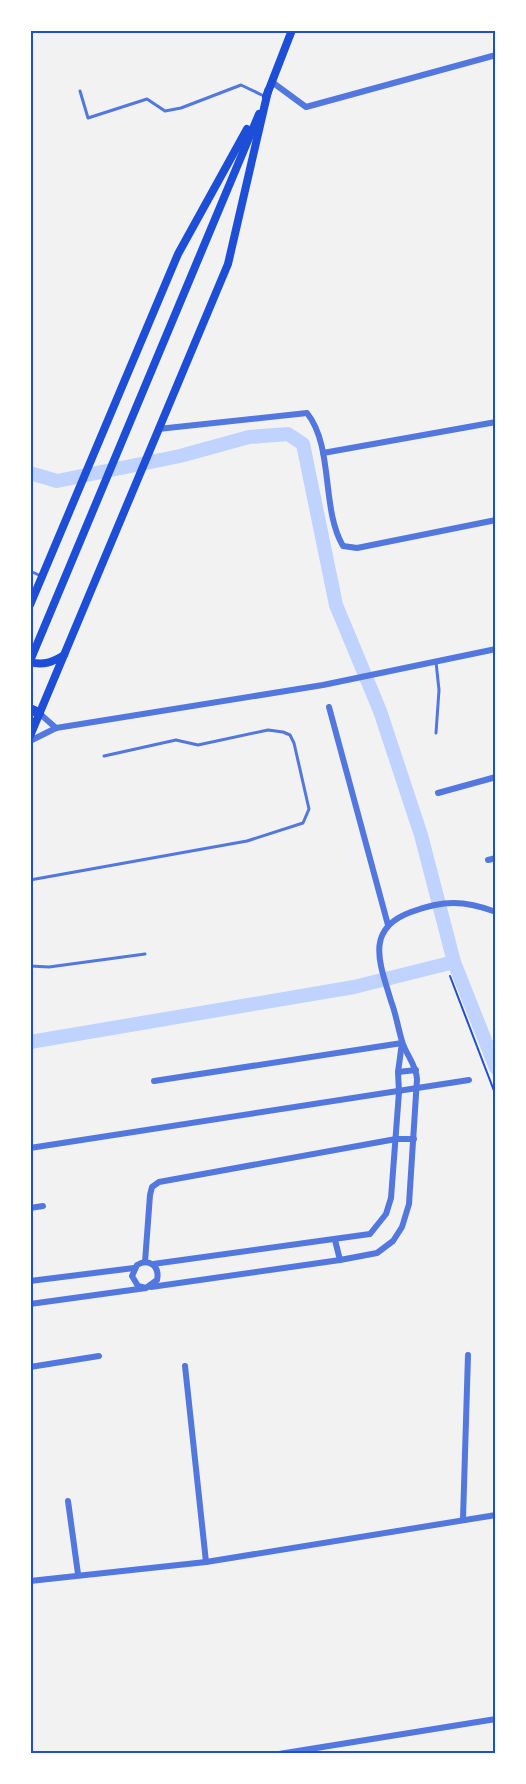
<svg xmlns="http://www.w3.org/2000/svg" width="526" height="1784" font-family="'Alegreya Sans',sans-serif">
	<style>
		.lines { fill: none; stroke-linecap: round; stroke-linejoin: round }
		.canal { stroke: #bfd3fe; stroke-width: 14 }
		.path { stroke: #1d4ed8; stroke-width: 2 }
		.service { stroke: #5277de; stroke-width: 3 }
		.minor { stroke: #5277de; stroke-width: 6 }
		.secondary { stroke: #1d4ed8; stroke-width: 8 }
		.motorway { stroke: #1d4ed8; stroke-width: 10 }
		.neatline { fill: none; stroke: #1d4ed8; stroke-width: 2 }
	</style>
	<rect width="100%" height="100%" fill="#f2f2f2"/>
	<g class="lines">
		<g class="canal">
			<polyline points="30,473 57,481 180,456 249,437 288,434 303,444 336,605 380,711 421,835 454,962 496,1068"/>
			<polyline points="30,1042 354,987 454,962"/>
		</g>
		<polyline class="path" points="450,976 496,1096"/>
		<g class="service">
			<polyline points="80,91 88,118 147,99 165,111 181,108 241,85 264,96"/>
			<polyline points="30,571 41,576"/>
			<polyline points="436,733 439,690 436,662"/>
			<polyline points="30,880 247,841 303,823 309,809 294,743 290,735 283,732 268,730 198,745 176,740 104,756"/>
			<polyline points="30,966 49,967 145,954"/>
		</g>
		<g class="minor">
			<polyline points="272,82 306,107 496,55"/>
			<path d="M158 429 307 413C334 447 321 509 343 546L357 548 496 520"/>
			<polyline points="323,453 496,422"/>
			<polyline points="329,707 388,925"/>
			<polyline points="39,713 56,728"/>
			<polyline points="30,741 56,728 323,685 496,649"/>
			<polyline points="438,793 496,777"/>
			<polyline points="488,860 496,858"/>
			<polyline points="398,1072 416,1070"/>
			<polyline points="154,1081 402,1043"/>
			<polyline points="30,1148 469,1080"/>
			<polyline points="30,1208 43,1206"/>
			<polyline points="335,1240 340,1260"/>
			<polyline points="145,1262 150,1195 152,1187 159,1182 396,1139 414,1139"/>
			<polyline points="153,1264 370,1234 386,1214 391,1198 399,1092 398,1072 402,1043"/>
			<polyline points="30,1281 134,1268"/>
			<path d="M151 1287 340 1260 377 1253 393 1241 402 1227 409 1204 417 1079C416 1064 406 1055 402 1041 398 1028 396 1014 391 1001 380 964 364 929 411 912 443 900 464 900 496 912"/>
			<path d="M30 1304 146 1288 157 1280C160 1266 149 1258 137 1265L132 1276 138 1286 146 1288"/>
			<polyline points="185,1366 206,1562"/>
			<polyline points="30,1367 99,1356"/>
			<polyline points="68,1501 78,1574"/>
			<polyline points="463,1519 468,1355"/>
			<polyline points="30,1581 206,1562 496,1515"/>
			<polyline points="279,1754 496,1719"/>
		</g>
		<g class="secondary">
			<polyline points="266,97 292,30"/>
			<polyline points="30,605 178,254 247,129"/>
			<polyline points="30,661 259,114"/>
			<path d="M30 662C43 666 53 662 64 655"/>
			<polyline points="30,736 228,264 268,91"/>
		</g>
		<polyline class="motorway" points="30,709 39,713"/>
	</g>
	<rect width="526" height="1784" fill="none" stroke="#ffffff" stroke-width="63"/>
	<rect x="32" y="32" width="462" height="1720" class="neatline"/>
</svg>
